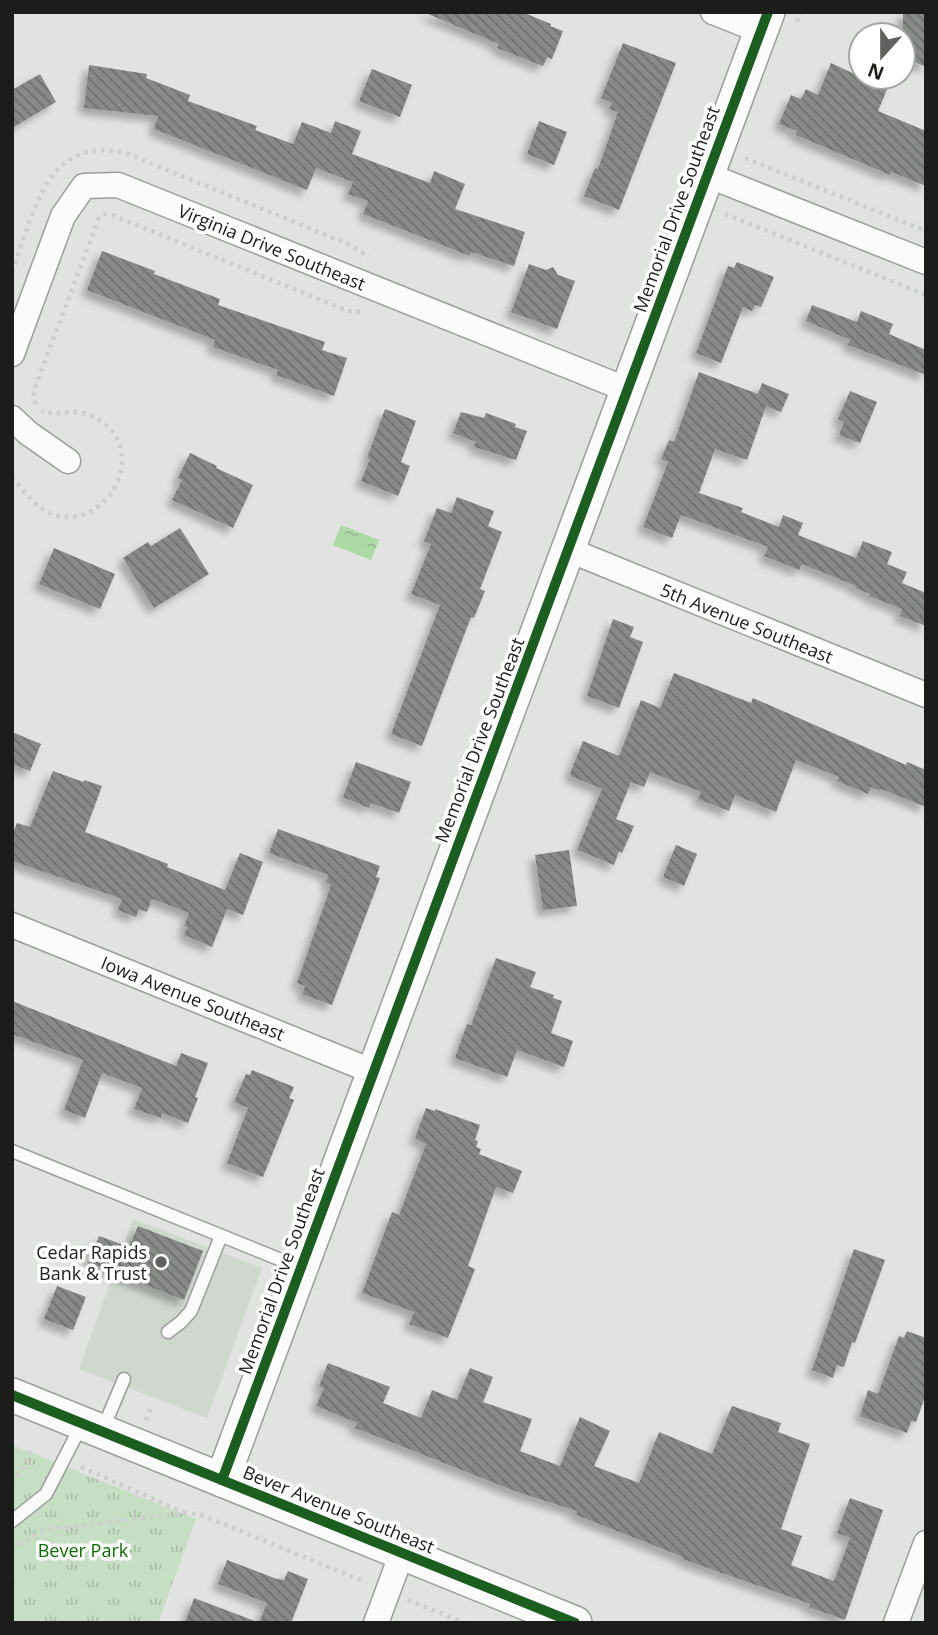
<svg xmlns="http://www.w3.org/2000/svg" width="938" height="1635" font-family="'Open Sans',sans-serif">
	<style>
		.built { fill: #d0d7cf }
		.park { fill: url(#park-tufts) }
		.water { fill: url(#water-ripples) }
		.building { fill: url(#building-back-hatch); filter: url(#shadow) }
		.lines { fill: none; stroke-linecap: round; stroke-linejoin: round }
		.lane-casing { stroke: #9b9d9b; stroke-width: 15 }
		.street-casing { stroke: #9b9d9b; stroke-width: 27 }
		.secondary-casing { stroke: #9b9d9b; stroke-width: 36 }
		.path { stroke: #cdcecd; stroke-width: 4.5; stroke-dasharray: 3.5 5; stroke-linecap: butt }
		.lane { stroke: #fafbfa; stroke-width: 12 }
		.street { stroke: #fafbfa; stroke-width: 24 }
		.secondary { stroke: #fafbfa; stroke-width: 33 }
		.cycleway-casing { stroke: #fff; stroke-width: 15 }
		.cycleway { stroke: #1b5e20; stroke-width: 10 }
		.poi-dot { fill: #616260; stroke: #fff; stroke-width: 2.5 }
		.labels { text-anchor: middle; dominant-baseline: central; stroke-width: 7; stroke-linejoin: round; paint-order: stroke }
		.street-label { font-size: 18px; fill: #1c1d1b; stroke: #fff }
		.poi-label { font-size: 18px; fill: #1c1d1b; stroke: #fff; text-anchor: end }
		.park-label { font-size: 18px; fill: #0d6b01; stroke: #fff }
	</style>
	<defs>
		<pattern id="park-tufts" width="24" height="20" patternUnits="userSpaceOnUse" patternTransform="scale(1.75)"><rect width="24" height="20" fill="#c6dec3"/><path d="M3 7l-1-3M5 7V3M7 7l1-3M15 17l-1-3M17 17v-4M19 17l1-3" fill="none" stroke="#aabea7"/></pattern>
		<pattern id="water-ripples" width="26" height="14" patternUnits="userSpaceOnUse" patternTransform="scale(1.75)"><rect width="26" height="14" fill="#abdaa4"/><path d="M2 4q2-2 4 0t4 0M15 11q2-2 4 0t4 0" fill="none" stroke="#93bb8d"/></pattern>
		<pattern id="building-back-hatch" width="6" height="6" patternUnits="userSpaceOnUse" patternTransform="scale(1.75)"><rect width="6" height="6" fill="#888a88"/><path d="M-1 5l2 2M0 0l6 6M5-1l2 2" fill="none" stroke="#6e706e"/></pattern>
		<filter id="shadow"><feDropShadow dx="-6" dy="6" stdDeviation="3.5" flood-color="#0004"/></filter>
	</defs>
	<rect width="100%" height="100%" fill="#e0e3df"/>
	<polygon class="built" points="133,1219 262,1268 207,1418 79,1369"/>
	<polygon class="park" points="12,1445 196,1519 158,1623 12,1623"/>
	<polygon class="water" points="341,525 379,540 371,560 333,545"/>
	<g class="building">
		<polygon points="423,12 522,12 551,24 550,26 563,31 552,59 547,57 543,66 497,48 499,44"/>
		<polygon points="903,12 926,12 926,67 903,57"/>
		<polygon points="623,43 676,63 619,210 584,196 595,168 598,169 618,112 609,109 612,103 601,98"/>
		<polygon points="831,63 861,77 892,77 878,111 926,131 926,186 891,172 890,175 796,135 797,131 779,124 791,95 801,99 806,89 818,95"/>
		<polygon points="89,65 147,74 146,78 190,95 188,101 257,126 255,130 293,144 302,122 331,133 335,121 361,131 352,154 430,183 434,171 465,184 455,209 525,232 514,266 471,252 470,256 363,214 368,201 348,194 353,182 316,168 307,190 154,129 158,116 84,108"/>
		<polygon points="372,69 412,85 400,117 359,101"/>
		<polygon points="40,74 56,102 12,128 12,90"/>
		<polygon points="539,121 567,132 554,165 527,154"/>
		<polygon points="102,251 155,271 154,274 220,299 218,305 325,342 322,350 347,358 334,396 276,375 278,370 213,347 215,340 87,290"/>
		<polygon points="737,262 774,277 761,307 755,305 752,311 743,307 721,363 696,353 728,266 734,268"/>
		<polygon points="529,264 546,270 553,267 558,275 575,281 557,329 511,312"/>
		<polygon points="812,305 857,322 861,311 893,324 889,334 926,350 926,375 848,345 850,340 806,321"/>
		<polygon points="699,372 758,394 762,383 789,394 781,412 766,406 747,460 715,449 699,493 743,508 741,512 779,527 783,515 803,523 798,535 856,558 863,541 892,552 887,564 907,572 902,583 926,593 926,626 900,616 902,609 869,596 870,594 855,588 856,586 802,564 799,570 764,556 768,547 681,515 672,538 643,527 668,462 661,459 669,440 674,442"/>
		<polygon points="850,391 877,402 860,443 839,435 844,422 838,419"/>
		<polygon points="385,409 416,421 401,462 410,466 398,496 361,481 370,459 367,458"/>
		<polygon points="461,412 484,418 486,413 516,424 515,427 527,431 516,460 474,447 476,442 453,433"/>
		<polygon points="190,453 217,466 216,468 253,485 233,528 172,500 182,480 178,478"/>
		<polygon points="457,497 494,511 488,526 502,532 480,589 485,591 474,618 471,617 422,746 391,734 440,605 411,594 431,544 424,541 437,508 451,513"/>
		<polygon points="180,528 209,574 154,608 123,558 148,542 151,546"/>
		<polygon points="54,548 115,574 100,609 39,584"/>
		<polygon points="613,619 634,627 630,637 643,642 619,708 587,696"/>
		<polygon points="674,673 751,703 753,698 906,765 907,762 926,770 926,807 881,789 880,791 871,787 868,794 837,781 839,777 796,760 776,812 735,795 729,811 698,799 701,792 650,772 644,787 631,782 616,819 634,826 622,853 619,851 614,865 577,850 602,789 573,777 570,774 583,741 619,756 641,700 660,708"/>
		<polygon points="12,732 41,744 30,771 12,764"/>
		<polygon points="356,762 411,782 399,813 371,803 369,808 343,797"/>
		<polygon points="53,771 83,782 84,780 102,786 85,832 168,864 167,867 225,890 240,853 263,862 243,915 227,909 212,947 184,935 187,927 184,926 189,913 152,899 147,912 139,909 136,917 118,910 122,899 12,861 12,835 17,823 30,827"/>
		<polygon points="278,829 380,866 376,877 380,878 332,1005 302,994 305,986 297,983 331,885 326,882 328,875 269,853"/>
		<polygon points="676,845 697,854 684,886 663,877"/>
		<polygon points="569,850 577,906 543,910 535,855"/>
		<polygon points="496,958 536,972 530,987 554,995 553,998 562,1001 551,1033 573,1041 564,1067 517,1050 507,1077 455,1058 467,1024 471,1025"/>
		<polygon points="12,1001 176,1066 181,1053 208,1063 195,1097 198,1098 188,1123 162,1113 161,1118 134,1109 142,1088 102,1073 85,1118 64,1110 83,1060 12,1034"/>
		<polygon points="252,1070 294,1087 289,1098 294,1100 263,1177 227,1163 248,1108 234,1102 246,1074 250,1075"/>
		<polygon points="426,1108 435,1111 435,1109 480,1125 475,1140 478,1141 476,1147 481,1149 479,1154 522,1171 513,1193 496,1187 468,1266 475,1269 448,1338 409,1324 414,1312 362,1293 392,1212 399,1215 426,1144 415,1138"/>
		<polygon points="138,1226 203,1251 184,1300 88,1263 99,1236 129,1247"/>
		<polygon points="854,1249 885,1260 855,1343 852,1342 844,1367 837,1365 833,1378 812,1370"/>
		<polygon points="57,1286 86,1297 73,1330 44,1319"/>
		<polygon points="907,1331 926,1338 926,1394 916,1422 911,1421 907,1433 860,1416 868,1390 878,1394 899,1336 904,1338"/>
		<polygon points="328,1363 390,1387 383,1403 421,1418 432,1390 457,1400 470,1368 493,1377 483,1402 532,1419 520,1451 560,1466 580,1417 610,1431 594,1466 639,1483 659,1432 712,1454 732,1406 781,1423 778,1432 810,1444 781,1529 802,1536 791,1565 834,1581 850,1538 837,1533 850,1498 883,1510 845,1620 809,1607 810,1604 682,1559 683,1557 576,1515 577,1511 520,1493 355,1428 357,1423 316,1406 324,1388 319,1386"/>
		<polygon points="227,1560 277,1579 284,1580 288,1571 308,1579 291,1623 259,1623 267,1603 218,1584"/>
		<polygon points="194,1598 255,1621 255,1623 185,1623"/>
	</g>
	<g class="lines">
		<g class="lane-casing">
			<g id="lane">
				<polyline points="12,1151 301,1268"/>
				<polyline points="168,1332 181,1322 191,1311 221,1236"/>
				<polyline points="102,1431 124,1379"/>
				<polyline points="12,1521 46,1494 82,1424"/>
			</g>
		</g>
		<g class="street-casing">
			<g id="street">
				<polyline points="713,12 761,31"/>
				<polyline points="707,175 926,262"/>
				<polyline points="12,354 63,216 84,186 118,185 628,390"/>
				<polyline points="12,418 28,433 68,461"/>
				<polyline points="569,550 926,695"/>
				<polyline points="12,925 374,1072"/>
				<polyline points="376,1623 402,1553"/>
				<polyline points="896,1623 926,1543"/>
			</g>
		</g>
		<g class="secondary-casing">
			<g id="secondary">
				<polyline points="12,1395 575,1623"/>
				<polyline points="222,1480 768,12"/>
			</g>
		</g>
		<g class="path">
			<polyline points="797,22 801,12"/>
			<polyline points="745,158 926,231"/>
			<polyline points="725,214 926,295"/>
			<path d="M12 272C34 214 46 132 128 154L348 244 369 257"/>
			<polyline points="36,404 34,398 34,390 99,218 104,214 112,215 348,311 364,312"/>
			<path d="M12 477C21 487 30 500 41 508 96 546 156 455 99 420 74 405 62 418 42 411"/>
			<polyline points="146,1420 152,1405"/>
			<polyline points="81,1467 185,1513"/>
			<polyline points="12,1483 24,1467 32,1447"/>
			<polyline points="12,1550 43,1530 186,1513 199,1514 365,1582"/>
			<polyline points="408,1600 465,1623"/>
		</g>
		<use href="#lane" class="lane"/>
		<use href="#street" class="street"/>
		<use href="#secondary" class="secondary"/>
		<g class="cycleway-casing">
			<g id="cycleway">
				<polyline points="12,1395 575,1623"/>
				<polyline points="222,1480 768,12"/>
			</g>
		</g>
		<use href="#cycleway" class="cycleway"/>
	</g>
	<circle class="poi-dot" cx="161" cy="1262" r="7"/>
	<g class="labels">
		<g class="street-label">
			<text transform="translate(676 209) rotate(-70)">Memorial Drive Southeast</text>
			<text transform="translate(272 247) rotate(22)">Virginia Drive Southeast</text>
			<text transform="translate(747 623) rotate(22)">5th Avenue Southeast</text>
			<text transform="translate(479 740) rotate(-69)">Memorial Drive Southeast</text>
			<text transform="translate(193 998) rotate(22)">Iowa Avenue Southeast</text>
			<text transform="translate(281 1271) rotate(-70)">Memorial Drive Southeast</text>
			<text transform="translate(339 1509) rotate(22)">Bever Avenue Southeast</text>
		</g>
		<g class="poi-label">
			<text x="147" y="1252">Cedar Rapids<tspan x="147" dy="21">Bank &amp; Trust</tspan></text>
		</g>
		<g class="park-label">
			<text x="83" y="1550">Bever Park</text>
		</g>
	</g>
	<rect width="938" height="1635" fill="none" stroke="#1c1d1b" stroke-width="28"/>
	<g transform="translate(882 56) rotate(201)"><circle r="33" fill="#ffffff" stroke="#a4a5a4" stroke-width="2"/>
	<path d="M0-5L12 26L0 18L-12 26Z" fill="#616260"/>
	<text y="-10" font-size="19" font-weight="bold" text-anchor="middle" fill="#1c1d1b">N</text>
	</g>
</svg>
